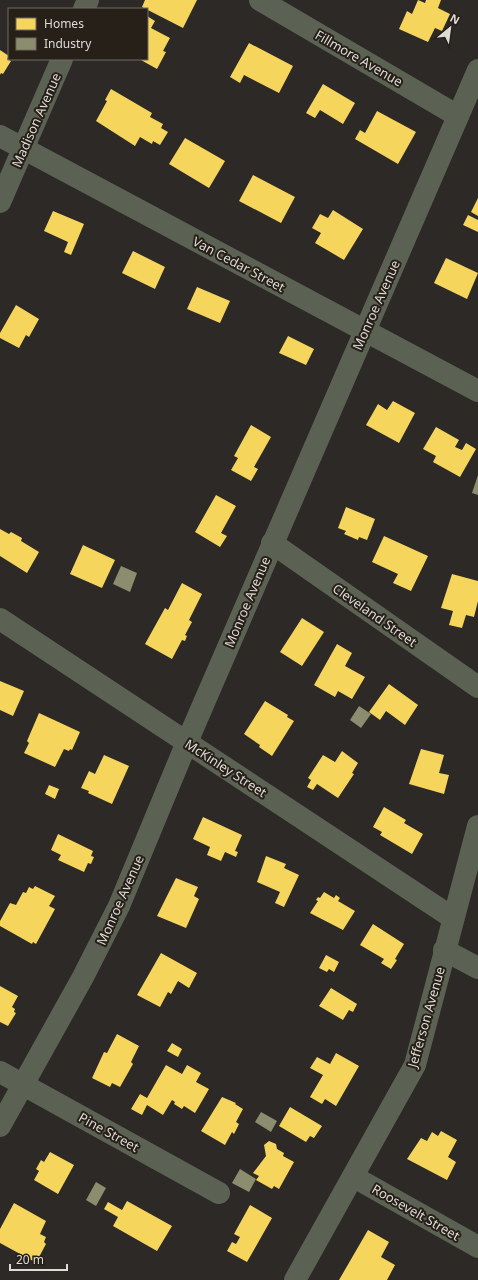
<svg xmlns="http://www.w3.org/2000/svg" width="478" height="1280" font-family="'Noto Sans',sans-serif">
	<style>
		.homes { fill: #f6d55c }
		.industry { fill: #8c8c6e }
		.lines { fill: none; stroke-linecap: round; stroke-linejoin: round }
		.minor { stroke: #5c6253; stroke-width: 22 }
		.labels { text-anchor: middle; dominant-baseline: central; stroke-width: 4; stroke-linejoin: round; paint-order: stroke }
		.street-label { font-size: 13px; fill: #dfdbd6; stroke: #262019 }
	</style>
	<rect width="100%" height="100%" fill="#2c2926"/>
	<g class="homes">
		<polygon points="145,0 197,0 183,28 142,7"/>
		<polygon points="418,0 425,3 426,0 441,0 438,8 450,14 442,31 435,28 428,42 399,29 407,11 412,14"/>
		<polygon points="147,16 155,21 151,28 170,38 163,51 166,52 157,69 141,60 147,59"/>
		<polygon points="249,43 293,66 279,93 244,75 240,83 230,77"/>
		<polygon points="0,50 9,56 7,59 11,61 3,74 1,73 0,75"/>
		<polygon points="323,84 355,103 343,124 320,110 315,118 306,113"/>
		<polygon points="111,89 152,113 150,117 163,124 161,128 168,132 160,145 153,141 152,144 140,137 135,146 96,121 107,101 105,100"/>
		<polygon points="377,111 416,132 398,164 355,139 360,130 365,133"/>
		<polygon points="185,138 225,161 209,188 169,164"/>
		<polygon points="253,175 295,197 281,223 239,201"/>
		<polygon points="478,198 478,216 471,212"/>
		<polygon points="333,210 363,229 344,260 315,243 321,233 312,228 320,214 328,218"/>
		<polygon points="53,211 84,224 71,255 64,252 68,242 44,231"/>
		<polygon points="468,215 478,220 478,232 463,225"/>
		<polygon points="133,251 165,267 155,289 122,273"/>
		<polygon points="446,258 478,273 467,299 434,283"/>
		<polygon points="197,287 230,301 220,323 187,309"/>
		<polygon points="16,305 39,319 29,337 26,335 19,348 0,338 0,333"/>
		<polygon points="288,336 314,349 306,365 279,353"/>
		<polygon points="393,401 415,413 399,443 366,425 378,404 387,410"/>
		<polygon points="251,425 271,437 254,467 258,469 251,481 231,470 238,458 234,456"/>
		<polygon points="436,427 459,440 455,447 462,450 466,443 476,449 460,477 433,462 436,456 423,449"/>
		<polygon points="216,495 236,506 221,533 227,536 220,547 195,532"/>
		<polygon points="346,507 375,519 367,540 359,537 358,540 344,534 346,531 338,528"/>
		<polygon points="0,529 9,534 11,532 22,538 21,541 39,552 27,573 0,556"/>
		<polygon points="384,536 428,556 411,591 393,583 398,574 372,562"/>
		<polygon points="83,545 115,560 102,588 70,574"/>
		<polygon points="452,574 478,581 478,601 474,617 466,615 462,628 449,625 453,611 441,608"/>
		<polygon points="182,583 202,594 189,620 192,622 185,635 187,636 185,641 182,640 172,659 145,644 165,608 168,610"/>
		<polygon points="302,618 324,632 302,666 280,652"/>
		<polygon points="337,644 352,653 345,666 365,677 352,699 338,691 335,697 314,685"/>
		<polygon points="0,681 24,691 13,716 0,710"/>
		<polygon points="389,684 418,705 405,725 386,711 380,720 369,712"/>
		<polygon points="265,701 288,715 287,717 294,721 272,756 259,747 260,745 244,734"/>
		<polygon points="39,713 80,732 72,750 70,749 69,751 64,749 55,767 24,753 29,743 27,741"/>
		<polygon points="421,749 444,755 439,773 449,775 444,794 409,784"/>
		<polygon points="342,751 358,763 352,773 354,774 338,798 317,784 313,790 307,787 311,780 308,778 323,755 335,762"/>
		<polygon points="104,755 129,766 112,804 88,793 89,791 81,788 89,771 95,774"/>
		<polygon points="49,785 59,789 55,799 45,794"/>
		<polygon points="384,807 406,820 404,823 423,834 412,854 380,835 382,832 373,827"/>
		<polygon points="203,817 242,835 235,851 238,852 236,857 225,852 221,861 207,855 210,847 193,839"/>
		<polygon points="58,834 93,851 91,856 94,857 91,864 88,863 84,872 58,860 61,855 51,850"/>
		<polygon points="266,856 286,864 284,868 299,875 284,907 275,903 280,892 257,882"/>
		<polygon points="176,878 198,887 194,896 199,899 186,928 157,916"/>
		<polygon points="35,886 55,896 49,906 55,909 36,944 33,942 32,944 0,926 0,921 10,903 16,905 23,892 26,893 29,887 33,889"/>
		<polygon points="324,892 334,898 336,895 340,898 338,901 355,911 343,930 310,913 318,901 316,900 318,897 320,898"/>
		<polygon points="373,924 404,944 395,959 397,960 391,969 381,963 384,959 360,945"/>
		<polygon points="161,953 197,973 189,988 178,981 171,994 168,992 160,1007 137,995"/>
		<polygon points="326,955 339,962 334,972 329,969 327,972 319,968"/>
		<polygon points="0,986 18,996 12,1007 15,1009 14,1012 16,1013 8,1026 0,1022"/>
		<polygon points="331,988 357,1004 353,1012 349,1010 343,1020 319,1006"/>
		<polygon points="117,1034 139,1046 131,1062 133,1064 120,1087 112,1083 110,1087 92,1078 104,1052 107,1053"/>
		<polygon points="172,1043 182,1049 178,1057 167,1051"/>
		<polygon points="336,1053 359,1066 336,1106 325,1099 322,1104 310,1097 323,1075 310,1068 317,1057 330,1064"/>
		<polygon points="166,1065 182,1074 187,1065 201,1073 196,1082 209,1089 195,1113 184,1106 182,1109 174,1104 175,1102 172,1100 163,1115 147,1105 142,1115 131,1109 140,1094 147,1098"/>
		<polygon points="222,1097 236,1103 235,1104 243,1109 236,1122 239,1124 234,1134 232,1132 225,1145 201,1131"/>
		<polygon points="290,1107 322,1126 314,1138 310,1136 306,1142 279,1126"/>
		<polygon points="441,1131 457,1140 448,1157 456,1162 447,1180 407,1159 421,1138 427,1141 432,1132 438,1136"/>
		<polygon points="269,1141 276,1144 277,1149 284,1153 283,1156 294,1162 279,1189 274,1186 272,1189 256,1180 259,1176 253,1173 266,1156 264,1145"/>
		<polygon points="50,1152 74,1165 58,1194 34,1180 39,1171 36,1169 41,1160 44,1162"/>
		<polygon points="127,1201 172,1226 157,1251 113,1226 118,1217 104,1209 108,1202 122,1210"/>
		<polygon points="14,1203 46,1221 40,1234 46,1237 44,1242 46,1244 38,1259 35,1258 33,1261 0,1243 0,1229"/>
		<polygon points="250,1205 272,1218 247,1262 227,1251 232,1242 236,1244 240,1237 234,1234"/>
		<polygon points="368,1230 389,1242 381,1257 395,1265 387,1280 339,1280"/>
	</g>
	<g class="industry">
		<polygon points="478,475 478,495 472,493"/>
		<polygon points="121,566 137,573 130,592 113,584"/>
		<polygon points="359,706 371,714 361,728 350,720"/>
		<polygon points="261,1112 277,1121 271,1132 255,1122"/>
		<polygon points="240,1169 256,1179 249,1192 232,1183"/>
		<polygon points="96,1182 106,1188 96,1206 86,1200"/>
	</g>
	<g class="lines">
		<g class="minor">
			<polyline points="260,0 458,116"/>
			<polyline points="84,9 88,0"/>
			<polyline points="0,136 478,391"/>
			<polyline points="0,202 62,59"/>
			<polyline points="272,543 478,687"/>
			<polyline points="0,619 453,918"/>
			<polyline points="444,950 478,968"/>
			<polyline points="0,1072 219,1193"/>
			<polyline points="0,1126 83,977 119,906 187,742 478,70"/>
			<polyline points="354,1177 478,1247"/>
			<polyline points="295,1280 415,1065 478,826"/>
		</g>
	</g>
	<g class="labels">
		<g class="street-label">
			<text transform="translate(359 58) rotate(30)">Fillmore Avenue</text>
			<text transform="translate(36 120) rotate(-66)">Madison Avenue</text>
			<text transform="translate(239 264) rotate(28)">Van Cedar Street</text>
			<text transform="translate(376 305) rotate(-66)">Monroe Avenue</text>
			<text transform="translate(247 602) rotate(-67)">Monroe Avenue</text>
			<text transform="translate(375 615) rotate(35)">Cleveland Street</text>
			<text transform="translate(226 768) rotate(33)">McKinley Street</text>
			<text transform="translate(120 900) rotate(-66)">Monroe Avenue</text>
			<text transform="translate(426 1017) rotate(-74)">Jefferson Avenue</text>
			<text transform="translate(109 1132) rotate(29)">Pine Street</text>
			<text transform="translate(416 1212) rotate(30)">Roosevelt Street</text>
		</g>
	</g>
	<rect x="8" y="8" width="140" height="52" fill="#262019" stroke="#706b65"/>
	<rect x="16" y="18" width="20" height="12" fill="#f6d55c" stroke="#706b65"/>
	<text x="44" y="28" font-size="12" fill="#dfdbd6">Homes</text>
	<rect x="16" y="38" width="20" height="12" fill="#8c8c6e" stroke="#706b65"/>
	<text x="44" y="48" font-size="12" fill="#dfdbd6">Industry</text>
	<g transform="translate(450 28) rotate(29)" stroke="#262019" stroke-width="3" paint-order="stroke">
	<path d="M0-3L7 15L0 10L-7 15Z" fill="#dfdbd6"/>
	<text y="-6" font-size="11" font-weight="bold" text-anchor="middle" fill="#dfdbd6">N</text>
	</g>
	<path d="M10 1264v6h57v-6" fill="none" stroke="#dfdbd6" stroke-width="2"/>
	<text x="16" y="1264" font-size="12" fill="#dfdbd6" stroke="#262019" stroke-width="3" paint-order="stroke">20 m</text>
</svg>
